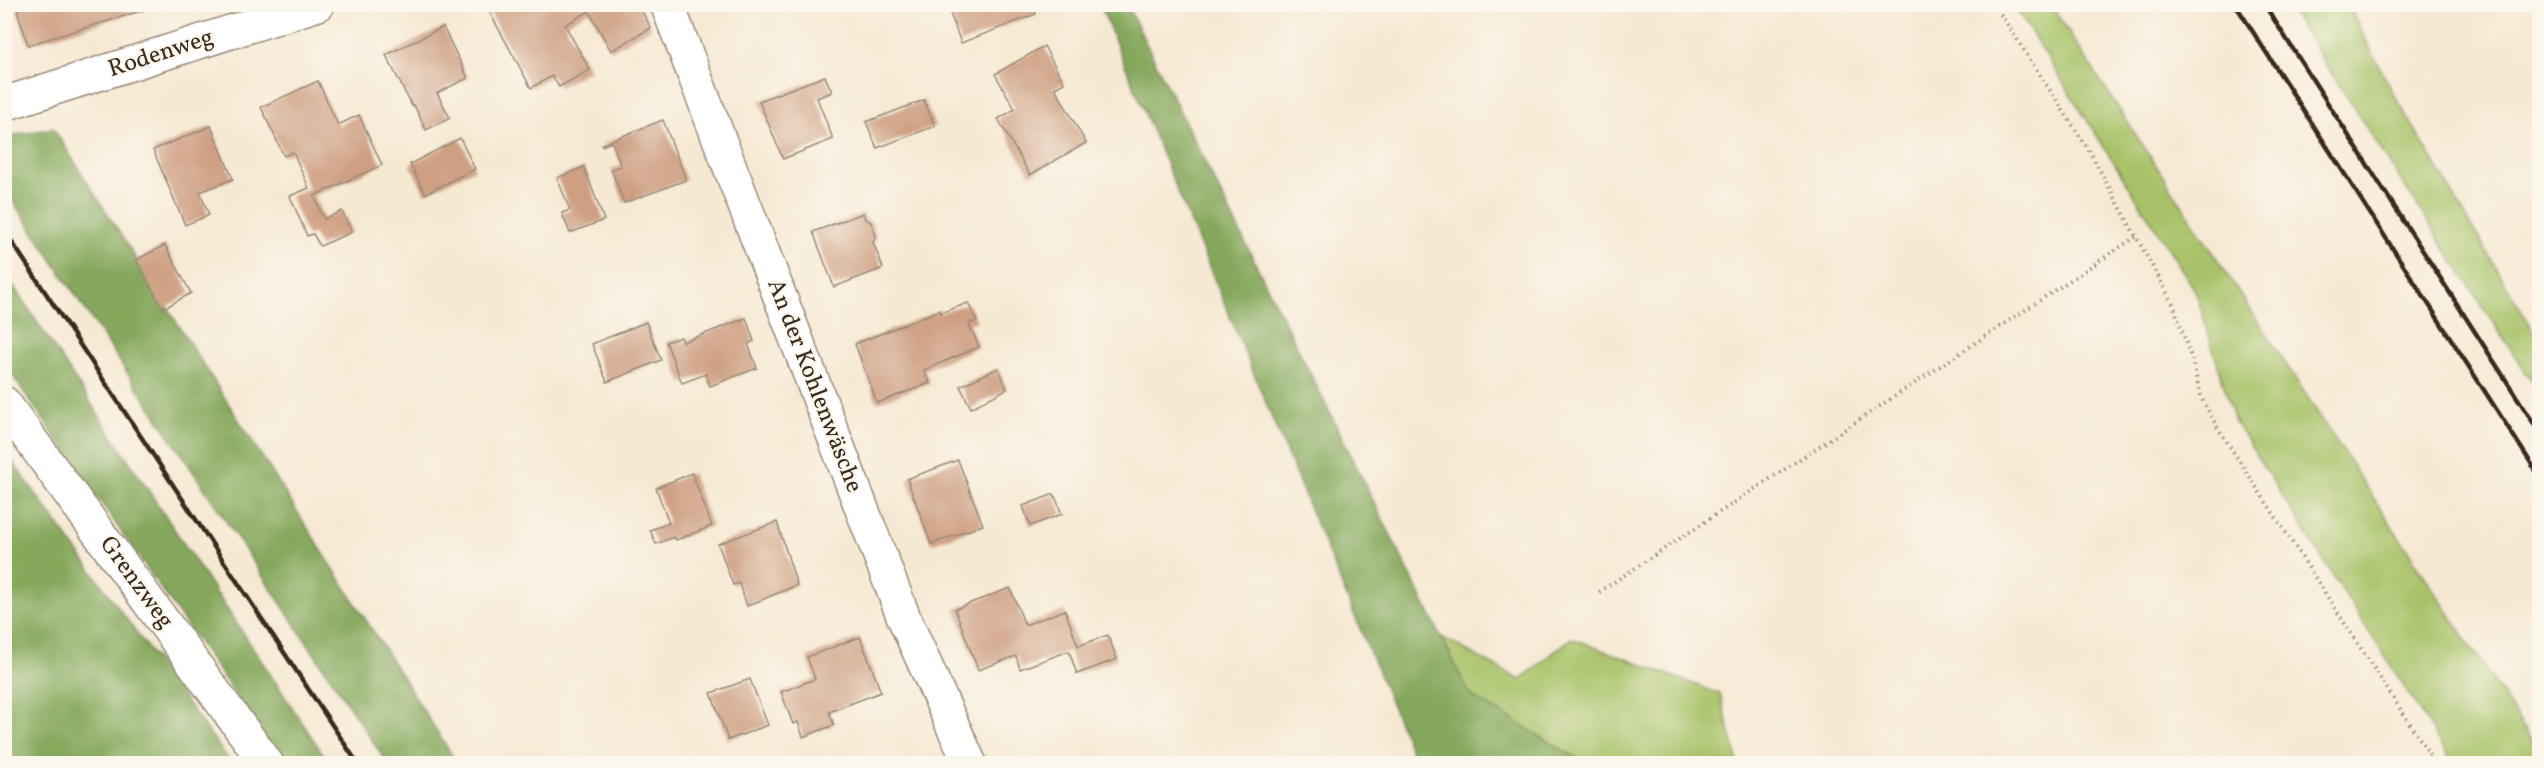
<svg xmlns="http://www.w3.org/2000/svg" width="2544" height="768" font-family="Vollkorn,serif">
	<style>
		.green { fill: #a7c268; stroke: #717643; stroke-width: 1.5 }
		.forest { fill: #85a85c; stroke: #60693d; stroke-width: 1.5 }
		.building { fill: #ce9f82 }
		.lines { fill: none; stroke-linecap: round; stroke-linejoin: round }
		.minor-casing { stroke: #988a78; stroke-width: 36 }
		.path { stroke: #988a78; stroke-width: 4; stroke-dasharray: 1.5 4.5; stroke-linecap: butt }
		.minor { stroke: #fff; stroke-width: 33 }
		.rail { stroke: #3b2a1e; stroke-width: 4.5 }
		.labels { text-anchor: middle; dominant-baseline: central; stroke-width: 4.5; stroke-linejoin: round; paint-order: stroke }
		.street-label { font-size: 24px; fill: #3b2a1e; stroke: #fbf7ec }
	</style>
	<rect width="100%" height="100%" fill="#fbf7ec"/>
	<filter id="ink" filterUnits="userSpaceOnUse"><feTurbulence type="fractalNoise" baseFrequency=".0167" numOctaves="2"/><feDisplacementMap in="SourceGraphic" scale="12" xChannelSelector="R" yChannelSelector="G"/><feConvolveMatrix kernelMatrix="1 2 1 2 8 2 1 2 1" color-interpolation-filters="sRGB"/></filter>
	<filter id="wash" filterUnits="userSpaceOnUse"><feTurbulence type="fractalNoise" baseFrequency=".008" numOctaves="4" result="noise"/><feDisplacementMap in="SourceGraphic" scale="24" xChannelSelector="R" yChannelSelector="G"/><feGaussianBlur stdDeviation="1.35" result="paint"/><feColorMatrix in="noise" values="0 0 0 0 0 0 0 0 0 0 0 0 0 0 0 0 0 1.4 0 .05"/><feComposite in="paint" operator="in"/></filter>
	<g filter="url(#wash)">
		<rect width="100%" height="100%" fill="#f6e9d3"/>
		<g class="green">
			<polygon points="2014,5 2051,5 2539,751 2539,763 2453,763 2235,422 2196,292"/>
			<polygon points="2287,5 2348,5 2391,89 2539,341 2539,393"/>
			<polygon points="1442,637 1520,680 1571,638 1720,694 1738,763 1585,763 1470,695"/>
		</g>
		<g class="forest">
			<polygon points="1100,5 1127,5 1470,695 1585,763 1416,763"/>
			<polygon points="53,128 457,763 387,763 5,189 4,137"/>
			<polygon points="4,272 329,763 283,763 5,365"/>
			<polygon points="4,450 231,763 5,763"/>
		</g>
		<g id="blocks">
			<g class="building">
				<polygon points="32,4 161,4 161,5 28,45 17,10"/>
				<polygon points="500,4 585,4 586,7 591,4 638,4 651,28 611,51 589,11 565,25 590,70 559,87 552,76 531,88 489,11"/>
				<polygon points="947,5 1033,5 1036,14 961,43"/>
				<polygon points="443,27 468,78 437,93 450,118 426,130 414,105 412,106 386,55"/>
				<polygon points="1044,46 1064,83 1055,88 1086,143 1030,175 998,119 1015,109 995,74"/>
				<polygon points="825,76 832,92 817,98 833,139 783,159 759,101"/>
				<polygon points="318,81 338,125 359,115 382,165 314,196 324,219 342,211 352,232 320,246 313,234 307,236 290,196 309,188 293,152 284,156 261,107"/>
				<polygon points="924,100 935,126 877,148 866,122"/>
				<polygon points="663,120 686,180 624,203 611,169 621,166 612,142 602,146 602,144"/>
				<polygon points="211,126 233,179 200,192 209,215 185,225 153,150"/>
				<polygon points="460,138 475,169 425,194 410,164"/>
				<polygon points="584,167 604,220 570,233 562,213 570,210 557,178"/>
				<polygon points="863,213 865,219 871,222 876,236 873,242 883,268 834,287 813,232"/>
				<polygon points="165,245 191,293 163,309 136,260"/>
				<polygon points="968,303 977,321 969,324 979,347 924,370 930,383 877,403 855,344 940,310 941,313"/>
				<polygon points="746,318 754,341 748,344 757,368 710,386 706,374 682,383 666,342 681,337 683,342"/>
				<polygon points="646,322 661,360 607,382 592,344"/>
				<polygon points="998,368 1007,389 971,408 960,386"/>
				<polygon points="958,460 983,525 931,544 907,479"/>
				<polygon points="692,473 712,526 676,540 674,537 656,544 650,530 669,523 656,488"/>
				<polygon points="1054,494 1062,514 1030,526 1023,506"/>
				<polygon points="777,522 797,585 747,606 739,583 733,585 718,544"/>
				<polygon points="1010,588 1025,625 1065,610 1078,646 1108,635 1117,659 1077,674 1069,651 1020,669 1016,656 978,670 955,609"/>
				<polygon points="860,637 881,692 829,712 834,725 803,737 798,722 793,724 781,692 815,679 807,657"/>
				<polygon points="750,679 768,725 728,740 711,693"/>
			</g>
		</g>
	</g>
	<g filter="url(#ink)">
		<use href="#blocks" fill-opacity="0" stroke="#988a78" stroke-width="1.5"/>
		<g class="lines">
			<g class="minor-casing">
				<g id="minor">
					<polyline points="667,4 904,618 970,764"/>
					<polyline points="4,104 318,4"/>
					<polyline points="4,403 267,764"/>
				</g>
			</g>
			<g class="path">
				<polyline points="1994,4 2090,152 2173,304 2191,357 2202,399 2216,425 2436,764"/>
				<polyline points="1599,592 2137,236"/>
			</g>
			<use href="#minor" class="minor"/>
			<g class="rail">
				<polyline points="2235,4 2540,477"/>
				<polyline points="2264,4 2540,433"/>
				<polyline points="4,230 358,764"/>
			</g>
		</g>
	</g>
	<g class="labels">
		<g class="street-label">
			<text transform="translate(161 54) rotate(-18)">Rodenweg</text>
			<text transform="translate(814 386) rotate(69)">An der Kohlenwäsche</text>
			<text transform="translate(136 583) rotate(54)">Grenzweg</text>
		</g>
	</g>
	<rect width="2544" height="768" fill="none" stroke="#fbf7ec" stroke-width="24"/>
</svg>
